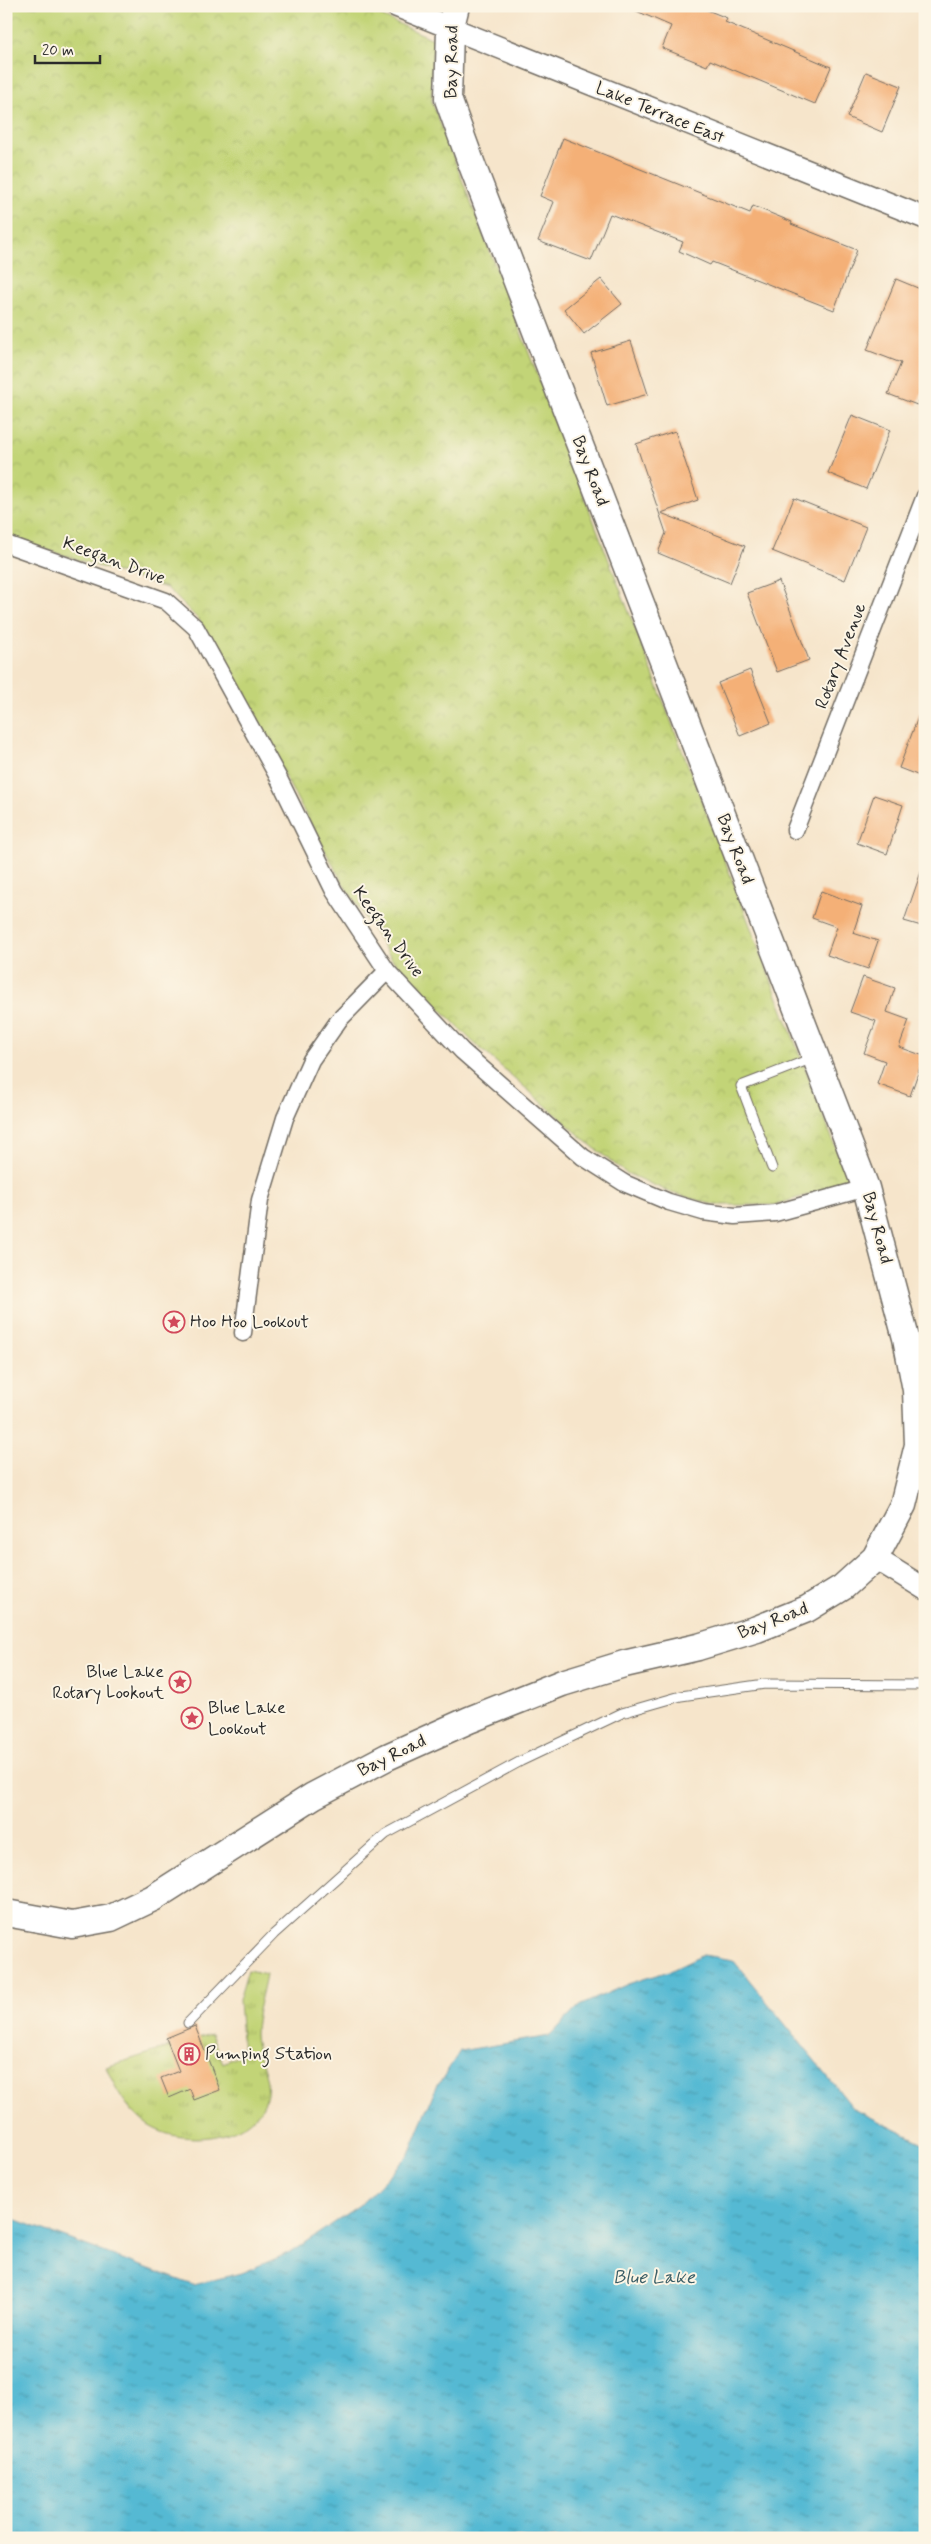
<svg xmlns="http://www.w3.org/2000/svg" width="931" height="2544" font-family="Mynerve,sans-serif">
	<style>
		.grass { fill: url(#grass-tufts); stroke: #768051 }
		.park { fill: url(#park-crowns); stroke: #768051 }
		.water { fill: url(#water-ripples); stroke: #40727f }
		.building { fill: #f4b077 }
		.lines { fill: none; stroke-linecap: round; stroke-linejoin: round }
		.service-casing { stroke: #726c63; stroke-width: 11 }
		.minor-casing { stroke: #726c63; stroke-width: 19 }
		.tertiary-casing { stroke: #726c63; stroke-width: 24 }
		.primary-casing { stroke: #726c63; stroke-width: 29 }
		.service { stroke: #fff; stroke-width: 9 }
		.minor { stroke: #fff; stroke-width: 16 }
		.tertiary { stroke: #fff; stroke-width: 21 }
		.primary { stroke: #fff; stroke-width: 26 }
		.labels { text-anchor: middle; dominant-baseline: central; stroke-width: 4; stroke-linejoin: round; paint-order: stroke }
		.street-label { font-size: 18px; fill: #2b2b2b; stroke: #fcf5e5 }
		.poi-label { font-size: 18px; fill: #2b2b2b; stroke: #fcf5e5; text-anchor: start }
		.water-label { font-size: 19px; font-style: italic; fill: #395d66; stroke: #fcf5e5 }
	</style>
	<defs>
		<pattern id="grass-tufts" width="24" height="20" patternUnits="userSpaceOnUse" patternTransform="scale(1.25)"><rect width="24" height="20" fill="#c2d477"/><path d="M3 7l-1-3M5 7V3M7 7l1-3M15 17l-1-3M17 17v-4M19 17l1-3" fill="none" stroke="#a7b667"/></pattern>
		<pattern id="park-crowns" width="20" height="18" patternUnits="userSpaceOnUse" patternTransform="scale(1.25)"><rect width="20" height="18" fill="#c2d477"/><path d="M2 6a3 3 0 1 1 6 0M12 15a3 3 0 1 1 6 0" fill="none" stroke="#a7b667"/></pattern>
		<pattern id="water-ripples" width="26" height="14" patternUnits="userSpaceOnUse" patternTransform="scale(1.25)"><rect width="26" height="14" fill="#54b9d3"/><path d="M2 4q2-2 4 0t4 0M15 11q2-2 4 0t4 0" fill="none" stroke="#4697ab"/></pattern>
	</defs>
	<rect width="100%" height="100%" fill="#fcf5e5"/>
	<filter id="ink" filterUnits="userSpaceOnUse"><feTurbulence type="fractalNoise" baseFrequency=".02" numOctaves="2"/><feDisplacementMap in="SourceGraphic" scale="10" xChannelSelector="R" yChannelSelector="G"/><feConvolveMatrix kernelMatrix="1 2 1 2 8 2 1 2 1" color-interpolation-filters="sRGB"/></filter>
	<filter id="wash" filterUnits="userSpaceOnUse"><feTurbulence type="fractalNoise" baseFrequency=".0096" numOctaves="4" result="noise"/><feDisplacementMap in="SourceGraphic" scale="20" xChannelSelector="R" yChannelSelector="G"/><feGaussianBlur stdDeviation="1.12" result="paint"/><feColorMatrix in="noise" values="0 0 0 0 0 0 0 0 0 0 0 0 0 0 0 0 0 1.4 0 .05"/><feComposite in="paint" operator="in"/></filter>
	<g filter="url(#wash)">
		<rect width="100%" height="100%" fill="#f6e5cb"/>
		<path class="grass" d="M248 1970 266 1974C263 1993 255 2015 255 2034 255 2055 274 2079 265 2101 249 2142 181 2147 148 2125 127 2110 116 2090 106 2067L211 2034 223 2063 243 2054 239 2000Z"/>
		<polygon class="park" points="6,6 359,6 435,40 432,55 432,102 849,1182 775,1205 715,1205 672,1193 626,1173 593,1147 472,1041 393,961 344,885 200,621 167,588 6,537"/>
		<polygon class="water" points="703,1955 733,1960 854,2109 925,2144 925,2538 6,2538 6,2216 193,2285 241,2273 289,2253 358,2207 408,2156 435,2090 460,2051 550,2036 579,2006 628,1984 672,1970"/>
		<g id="blocks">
			<g class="building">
				<polygon points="625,6 697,6 727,18 725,22 831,67 815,104 710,60 707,66 662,48 671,26"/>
				<polygon points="866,72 901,86 882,132 847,117"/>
				<polygon points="563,138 750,213 753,206 792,222 791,224 857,250 834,310 712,262 710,265 679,251 683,242 610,214 591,261 538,241 554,202 540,196"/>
				<polygon points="601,279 622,304 584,334 564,309"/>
				<polygon points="896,279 925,291 925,386 917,405 888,394 901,363 867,350"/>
				<polygon points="631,341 648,394 607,406 591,353"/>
				<polygon points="852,415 890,430 866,489 828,473"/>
				<polygon points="675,431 698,500 661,513 745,546 730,583 658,553 666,533 636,444"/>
				<polygon points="794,498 866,527 845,580 772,551"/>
				<polygon points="779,581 809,660 777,672 747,593"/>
				<polygon points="750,670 771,723 740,736 718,683"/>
				<polygon points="923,704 925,705 925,778 899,768"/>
				<polygon points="874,795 903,805 887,854 857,843"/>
				<polygon points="922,869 925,870 925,927 904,921"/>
				<polygon points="821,891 862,906 853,933 878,941 868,969 827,955 837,927 812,918"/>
				<polygon points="863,977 895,988 887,1012 909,1020 899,1047 924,1056 910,1096 877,1084 885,1061 864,1053 876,1021 850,1012"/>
				<polygon points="195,2026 220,2090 194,2100 190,2089 169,2098 161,2078 179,2071 166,2038"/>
			</g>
		</g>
	</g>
	<g filter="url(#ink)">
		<use href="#blocks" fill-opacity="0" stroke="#726c63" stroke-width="1"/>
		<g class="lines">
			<g class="service-casing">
				<g id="service">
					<polyline points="772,1168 741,1086 813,1058"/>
					<polyline points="188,2023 274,1934 386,1834 521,1761 622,1713 681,1696 765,1684 925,1685"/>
				</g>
			</g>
			<g class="minor-casing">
				<g id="minor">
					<polyline points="6,544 166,601 196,628 278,777 334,891 387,971 462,1051 583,1157 624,1183 669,1202 703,1212 735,1216 775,1213 866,1188"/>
					<polyline points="795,830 925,496"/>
					<polyline points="243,1333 260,1200 285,1118 311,1060 339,1020 387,971"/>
				</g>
			</g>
			<g class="tertiary-casing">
				<g id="tertiary">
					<polyline points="396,6 925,218"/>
					<polyline points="875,1558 925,1589"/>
				</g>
			</g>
			<g class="primary-casing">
				<polyline id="primary" points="6,1913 72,1925 111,1918 153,1898 313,1796 387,1757 469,1720 562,1683 624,1664 698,1647 757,1629 807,1609 843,1587 875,1558 903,1505 918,1445 916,1390 906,1338 866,1188 472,165 448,99 450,30 456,6"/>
			</g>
			<use href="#service" class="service"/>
			<use href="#minor" class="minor"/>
			<use href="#tertiary" class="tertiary"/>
			<use href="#primary" class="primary"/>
		</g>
	</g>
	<defs>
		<g id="sight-ring" transform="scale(1.125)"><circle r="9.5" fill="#fcf5e5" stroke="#d1495b" stroke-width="1.5"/><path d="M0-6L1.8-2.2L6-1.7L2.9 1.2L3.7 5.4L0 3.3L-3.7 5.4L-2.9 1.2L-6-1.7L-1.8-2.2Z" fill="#d1495b"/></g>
		<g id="building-ring" transform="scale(1.125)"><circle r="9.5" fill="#fcf5e5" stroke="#d1495b" stroke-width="1.5"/><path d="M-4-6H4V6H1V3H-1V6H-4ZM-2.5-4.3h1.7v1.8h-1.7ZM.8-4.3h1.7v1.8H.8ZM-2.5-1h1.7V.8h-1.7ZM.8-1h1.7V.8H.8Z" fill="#d1495b"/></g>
	</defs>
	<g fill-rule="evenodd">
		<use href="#sight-ring" x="174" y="1322"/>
		<use href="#sight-ring" x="180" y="1682"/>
		<use href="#sight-ring" x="192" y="1718"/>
		<use href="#building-ring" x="189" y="2054"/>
	</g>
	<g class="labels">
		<g class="street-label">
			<text transform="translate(452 62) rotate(-89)">Bay Road</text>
			<text transform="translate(660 113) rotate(22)">Lake Terrace East</text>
			<text transform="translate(590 471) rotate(69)">Bay Road</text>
			<text transform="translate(114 561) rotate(20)">Keegan Drive</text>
			<text transform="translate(841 656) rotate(-69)">Rotary Avenue</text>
			<text transform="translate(735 849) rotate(69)">Bay Road</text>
			<text transform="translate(388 932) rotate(54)">Keegan Drive</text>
			<text transform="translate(877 1228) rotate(75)">Bay Road</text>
			<text transform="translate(773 1621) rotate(-21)">Bay Road</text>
			<text transform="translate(392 1756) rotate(-26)">Bay Road</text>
		</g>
		<g class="poi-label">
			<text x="190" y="1322">Hoo Hoo Lookout</text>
			<text x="164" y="1672" text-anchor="end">Blue Lake<tspan x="164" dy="21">Rotary Lookout</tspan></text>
			<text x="208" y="1708">Blue Lake<tspan x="208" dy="21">Lookout</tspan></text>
			<text x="205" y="2054">Pumping Station</text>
		</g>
		<g class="water-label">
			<text x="654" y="2277">Blue Lake</text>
		</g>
	</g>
	<rect width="931" height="2544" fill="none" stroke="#fcf5e5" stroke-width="25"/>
	<path d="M35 55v8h65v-8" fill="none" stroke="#2b2b2b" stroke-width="2.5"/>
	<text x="42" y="55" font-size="15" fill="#2b2b2b" stroke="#fcf5e5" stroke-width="4" paint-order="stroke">20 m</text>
</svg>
